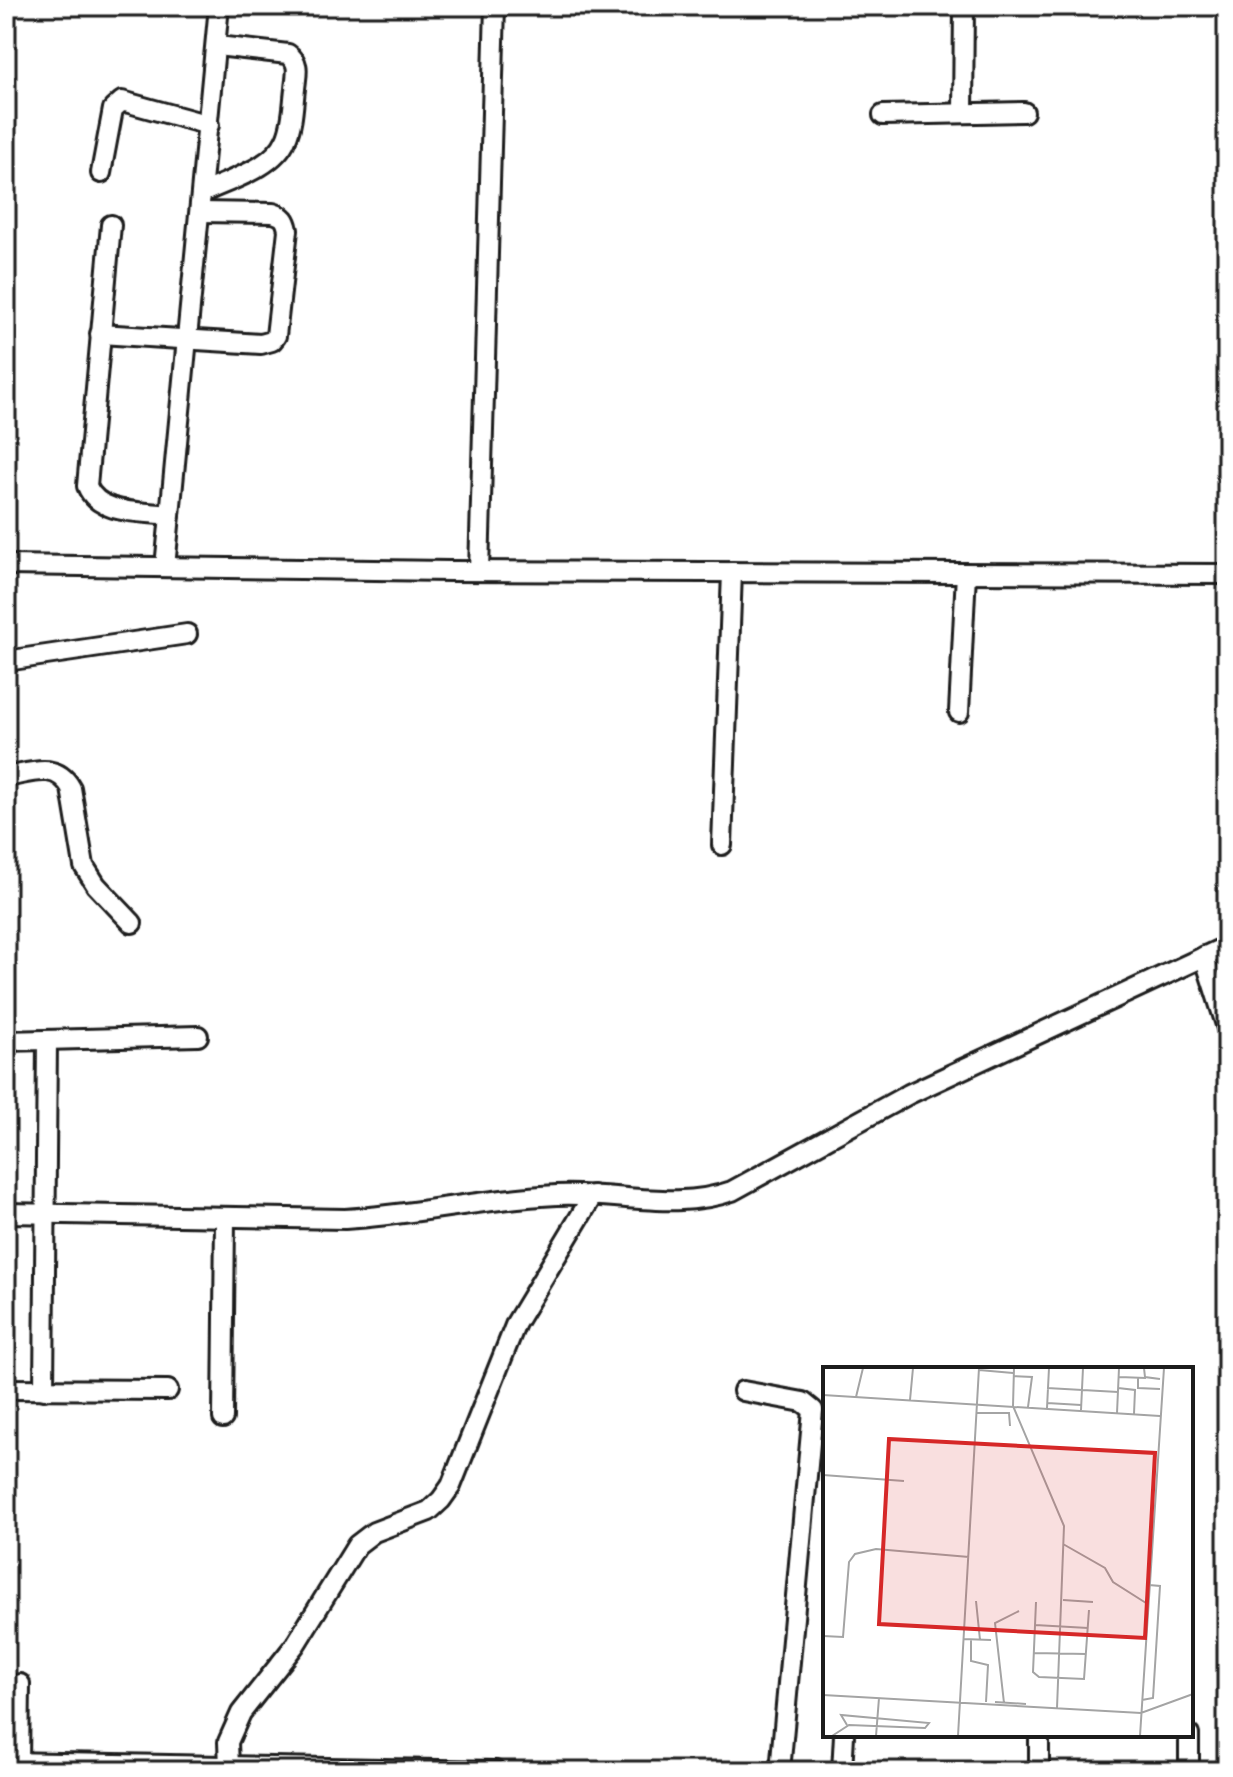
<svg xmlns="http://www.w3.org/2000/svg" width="1233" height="1777" font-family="Mynerve,sans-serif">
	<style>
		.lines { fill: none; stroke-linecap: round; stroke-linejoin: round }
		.minor-casing { stroke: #1c1c1c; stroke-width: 24 }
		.minor { stroke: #fff; stroke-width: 18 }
		.inset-road { fill: none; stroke: #a4a4a4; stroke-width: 2 }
		.view { fill: #d62828; fill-opacity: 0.15; stroke: #d62828; stroke-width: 4 }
		.inset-edge { fill: none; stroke: #1c1c1c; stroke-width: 4 }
	</style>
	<rect width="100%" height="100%" fill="#fff"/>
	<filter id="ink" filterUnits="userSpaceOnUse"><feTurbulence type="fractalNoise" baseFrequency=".0125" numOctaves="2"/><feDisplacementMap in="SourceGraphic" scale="16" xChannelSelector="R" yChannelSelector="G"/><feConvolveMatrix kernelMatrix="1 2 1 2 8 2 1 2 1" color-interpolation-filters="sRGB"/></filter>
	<g filter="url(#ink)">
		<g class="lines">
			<g class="minor-casing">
				<g id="minor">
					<polyline points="963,113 964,6"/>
					<polyline points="883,115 1024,112"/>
					<polyline points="101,173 113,109 122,101 209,125"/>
					<path d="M202 193C229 180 274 168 286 139 293 124 293 105 295 89 296 75 301 63 288 54L217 46"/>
					<path d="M111 225 87 486C99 516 143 511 170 515"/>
					<path d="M100 334 261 344 272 341 276 336 288 230C286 220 284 216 273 213L200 212"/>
					<polyline points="6,565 449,571 1227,574"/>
					<polyline points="165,567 219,6"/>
					<polyline points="479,571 495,6"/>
					<polyline points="6,661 187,634"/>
					<polyline points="959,712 966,573"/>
					<path d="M6 777C31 773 56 761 71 788L84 866 96 885 132 923"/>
					<polyline points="722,845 732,572"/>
					<polyline points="1204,956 1227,1028"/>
					<polyline points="6,1041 198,1036"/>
					<path d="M6 1213 345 1219C416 1215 486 1198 557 1195 616 1192 676 1211 732 1191L909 1094 1227 946"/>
					<polyline points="6,1389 168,1390"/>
					<polyline points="44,1390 47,1041"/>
					<polyline points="743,1391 803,1402 813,1410 780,1771"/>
					<polyline points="223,1418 225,1217"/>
					<polyline points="1039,1735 1039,1771"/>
					<polyline points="6,1762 495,1771"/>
					<polyline points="19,1762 20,1684"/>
					<polyline points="229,1767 228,1742 241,1713 295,1645 357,1545 374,1532 429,1511 441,1500 451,1486 516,1323 593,1195"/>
					<polyline points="842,1771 844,1735"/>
					<polyline points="1189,1771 1189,1735"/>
				</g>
			</g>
			<use href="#minor" class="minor"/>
		</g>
	</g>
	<g transform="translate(823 1367)">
		<rect width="370" height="370" fill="#fff"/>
		<path class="inset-road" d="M191 1 190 39 241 159 234 341M321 1 322 10 337 12M156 3 190 6M190 9 209 10 205 40M296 10 323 11M315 11V21L337 22M224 21 295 25M295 21 312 23 311 47M0 28 337 49M33 30 40 1M87 33 90 1M224 36 258 38M224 41 226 1M258 43 260 1M153 46H186L187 59M294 46 296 1M0 108 81 114M240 177 282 201 290 215 323 236M240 233 270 235M153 234 157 273M213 235 210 305 216 310 261 312 266 243M212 258 265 261M0 269 20 270 26 195 32 187 53 182 146 190M140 272 168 273M148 272V294L165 298 163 335M211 286 263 287M0 328 318 346 370 327M319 333 330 331 337 219 326 218M172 335 203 337M181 336 172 256 196 244M9 369 26 358 102 361 106 356 18 348 24 358M53 369 56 331M135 369 156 1M317 369 341 1"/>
		<path class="view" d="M66 72 332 86 322 271 56 257Z"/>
		<rect width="370" height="370" class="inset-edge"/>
	</g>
	<rect width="1233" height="1777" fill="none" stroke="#fff" stroke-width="32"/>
	<rect x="16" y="16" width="1201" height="1745" fill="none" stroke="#1c1c1c" stroke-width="3" filter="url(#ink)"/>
</svg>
